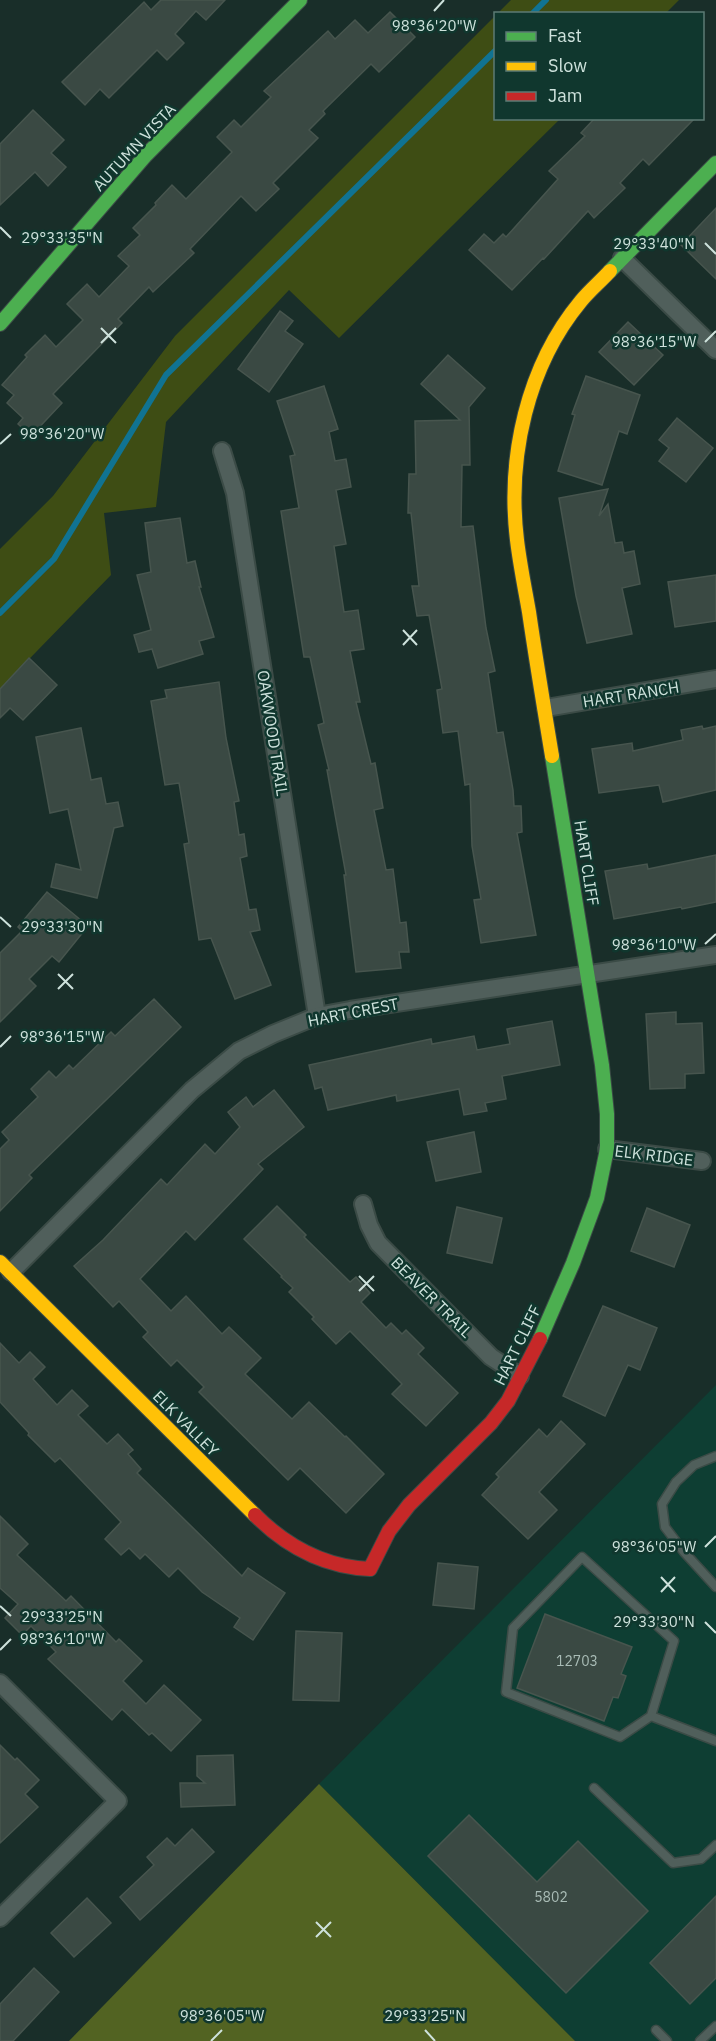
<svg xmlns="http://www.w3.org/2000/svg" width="716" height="2041" font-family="'IBM Plex Sans',sans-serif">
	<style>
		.built { fill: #0e3e33 }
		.green { fill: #3e4d14 }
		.forest { fill: #526322 }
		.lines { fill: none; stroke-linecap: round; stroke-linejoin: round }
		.stream { stroke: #107392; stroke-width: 6 }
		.building { fill: #3a4943; stroke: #47554e; stroke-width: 1.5 }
		.lane-casing { stroke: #3b4b46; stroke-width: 11 }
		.street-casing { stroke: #3b4b46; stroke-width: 20 }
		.fast-casing { stroke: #3b4b46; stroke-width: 16 }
		.slow-casing { stroke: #3b4b46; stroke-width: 16 }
		.jam-casing { stroke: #3b4b46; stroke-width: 16 }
		.lane { stroke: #505f5b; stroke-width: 8 }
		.street { stroke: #505f5b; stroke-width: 16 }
		.fast { stroke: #4caf50; stroke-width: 14 }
		.slow { stroke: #ffc107; stroke-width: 14 }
		.jam { stroke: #c62828; stroke-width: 14 }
		.ticks { fill: none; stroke: #cee2dc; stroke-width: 2 }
		.labels { text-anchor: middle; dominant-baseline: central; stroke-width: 5; stroke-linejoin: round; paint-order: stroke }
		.number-label { font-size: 14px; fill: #a9bcb6 }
		.street-label { font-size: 16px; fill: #cee2dc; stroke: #10372e }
		.ticks-label { font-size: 15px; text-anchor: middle; fill: #cee2dc; stroke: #10372e; stroke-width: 5; stroke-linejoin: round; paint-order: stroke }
	</style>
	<rect width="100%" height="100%" fill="#192e29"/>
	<polygon class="built" points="716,1385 716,2041 575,2041 319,1784"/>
	<g class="green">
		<polygon points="511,0 679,0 666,13 498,13"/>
		<polygon points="495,16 496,118 560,119 339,338 289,290 166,422 156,507 104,513 111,575 0,689 0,549 53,496 175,336"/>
	</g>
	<polygon class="forest" points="319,1784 575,2041 69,2041"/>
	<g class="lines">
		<g class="stream">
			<polyline points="532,14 546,0"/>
			<polyline points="0,613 54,559 166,375 496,50"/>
		</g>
	</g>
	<g class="building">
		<polygon points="161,0 225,0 206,20 196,11 175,34 184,43 167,60 157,50 109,98 100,89 85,105 62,82 144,2 151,10"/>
		<polygon points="390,12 415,37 379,72 371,64 323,111 325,114 309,130 318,138 273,183 279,189 256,211 241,196 190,249 194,253 153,292 149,287 118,319 122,323 53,394 62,403 31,436 18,424 23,418 7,403 14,395 2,385 27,357 25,355 45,335 56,347 83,320 67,304 87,284 99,297 129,266 118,256 140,235 133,228 156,205 155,203 172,185 186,199 232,152 217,137 234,120 241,127 271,97 264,91 328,31 335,39 355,20 368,33"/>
		<polygon points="33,110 64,140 51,153 66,167 48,186 35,172 0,205 0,144"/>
		<polygon points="595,118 695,118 649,165 643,159 620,183 625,188 594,218 588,211 544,259 543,258 512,290 469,250 484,234 494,243 503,234 506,237 558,179 549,171 585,136 581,133"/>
		<polygon points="716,208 716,279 681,245"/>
		<polygon points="280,311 293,321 285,331 303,344 269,392 238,369"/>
		<polygon points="628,322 663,355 634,385 599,352"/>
		<polygon points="448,355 485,388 469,407 470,465 462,465 461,527 473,526 486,628 495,671 488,673 497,733 503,732 513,790 514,806 521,806 522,832 517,833 536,935 481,943 474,900 481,899 472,846 470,784 465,785 458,731 443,733 437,690 442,689 429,615 417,616 412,586 419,586 411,513 408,513 409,474 416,474 415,421 460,420 421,384"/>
		<polygon points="586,376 640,395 627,434 619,431 602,485 558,471 575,415 572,414"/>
		<polygon points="324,386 338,429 329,432 335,461 346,459 351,487 336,490 346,544 334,546 344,612 358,610 364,649 350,651 360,702 356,702 371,764 375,763 383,808 374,810 386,870 393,869 400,923 406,922 409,952 399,952 401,968 356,972 344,875 346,875 327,770 329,770 318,725 324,723 310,657 304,657 281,511 299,508 290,456 295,455 277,401"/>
		<polygon points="677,418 713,448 686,482 659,461 669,448 659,440"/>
		<polygon points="608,489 599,516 608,504 615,543 622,542 624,553 634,551 640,584 622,588 632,634 587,643 576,596 559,498"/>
		<polygon points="180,518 187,563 195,561 201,587 199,587 214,637 199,641 203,654 158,668 152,649 139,652 134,635 151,630 137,575 151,572 145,523"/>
		<polygon points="716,575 716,621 675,627 668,582"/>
		<polygon points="29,658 57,685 23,720 10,708 0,718 0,689"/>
		<polygon points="219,682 226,738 239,801 234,802 239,835 244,834 247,856 240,858 249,910 256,909 260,930 250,932 271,985 235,999 211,938 199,940 184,844 189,843 179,783 165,785 151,701 167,698 165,690"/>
		<polygon points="702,726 703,729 716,726 716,790 663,802 659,785 599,793 592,749 632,743 633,751 683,740 681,730"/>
		<polygon points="81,728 91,780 101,778 106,804 118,802 123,826 114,828 97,898 51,887 56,864 81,870 68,809 50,813 36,737"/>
		<polygon points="716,855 716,902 682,909 681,907 614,919 605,871 647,864 648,869"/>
		<polygon points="47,892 88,926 59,962 52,956 29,979 36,986 0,1022 0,953 22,931 18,927"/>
		<polygon points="154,999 181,1027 29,1175 32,1178 0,1211 0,1149 9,1140 2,1132 38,1097 31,1089 49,1071 56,1078 69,1065 73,1069 111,1032 115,1036"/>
		<polygon points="676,1012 676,1024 702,1023 704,1073 685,1074 685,1088 650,1089 646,1014"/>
		<polygon points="552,1021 560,1065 502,1076 506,1099 485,1103 487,1111 464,1115 459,1089 397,1101 396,1095 328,1110 322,1087 315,1089 309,1065 431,1039 432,1044 474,1036 477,1050 510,1044 507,1029"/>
		<polygon points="274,1090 304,1127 258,1164 263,1169 195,1240 186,1231 140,1279 171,1311 186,1296 222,1334 229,1327 261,1358 245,1374 292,1419 309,1402 345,1437 346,1436 384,1474 346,1513 300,1468 288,1480 199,1392 204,1387 177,1360 171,1366 143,1337 148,1332 119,1301 113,1307 74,1266 103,1240 161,1179 167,1185 205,1144 215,1154 240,1127 228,1112 246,1097 253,1107"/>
		<polygon points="474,1132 481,1172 436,1181 427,1142"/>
		<polygon points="277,1206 306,1235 304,1237 350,1282 356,1277 370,1293 361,1302 386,1328 391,1323 402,1334 406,1330 424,1348 418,1354 458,1393 426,1426 392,1394 402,1384 350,1331 336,1344 312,1319 314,1317 289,1292 293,1288 281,1277 282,1276 244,1239"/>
		<polygon points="457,1207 502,1218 492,1263 447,1253"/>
		<polygon points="647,1208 690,1225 674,1267 631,1251"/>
		<polygon points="603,1306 657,1328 640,1370 628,1365 605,1416 563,1396"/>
		<polygon points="0,1343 19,1363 30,1352 45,1367 33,1379 57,1405 72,1390 88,1406 78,1415 107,1444 118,1434 133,1450 128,1454 141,1469 137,1473 242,1576 248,1568 285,1593 253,1640 234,1627 240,1618 202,1592 178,1568 169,1577 145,1554 140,1559 129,1548 121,1555 105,1539 121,1522 60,1458 55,1462 28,1435 29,1433 0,1402"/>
		<polygon points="561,1421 585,1444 539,1492 557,1510 528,1539 482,1495 499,1477 496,1474 539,1429 547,1437"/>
		<polygon points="0,1516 28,1544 17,1555 66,1601 71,1596 116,1642 119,1639 142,1661 123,1681 146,1704 164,1685 201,1720 171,1751 152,1733 149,1735 122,1709 112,1720 48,1659 56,1652 31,1626 22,1635 5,1618 18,1604 0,1588"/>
		<polygon points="438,1563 478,1567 474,1609 433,1605"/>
		<polygon points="545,1614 632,1647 621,1674 626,1676 618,1698 613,1697 604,1721 517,1688"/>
		<polygon points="296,1631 342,1633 339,1701 293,1700"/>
		<polygon points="0,1745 15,1760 17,1758 39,1780 25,1794 38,1807 0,1843"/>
		<polygon points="233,1755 235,1805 181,1807 180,1783 205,1783 197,1776 197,1756"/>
		<polygon points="469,1815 537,1882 578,1841 648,1911 566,1993 428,1856"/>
		<polygon points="192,1829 214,1852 140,1920 120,1897 154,1865 147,1857 167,1838 175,1846"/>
		<polygon points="716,1896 716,1978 690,2004 650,1963"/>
		<polygon points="87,1898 111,1923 74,1957 51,1933"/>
		<polygon points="34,1968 59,1992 13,2041 0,2041 0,2004"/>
	</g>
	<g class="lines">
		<g class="lane-casing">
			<g id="lane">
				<polyline points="716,1456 694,1465 676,1482 662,1504 665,1527 684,1552 716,1587"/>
				<polygon points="582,1557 674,1641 651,1716 620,1737 506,1692 513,1628"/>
				<polyline points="651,1716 716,1741"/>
				<polyline points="594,1788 673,1863 701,1859 716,1845"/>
				<polyline points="656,2030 667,2041"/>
				<polyline points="700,2041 716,2026"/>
			</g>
		</g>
		<g class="street-casing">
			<g id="street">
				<polyline points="622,258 716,350"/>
				<polyline points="222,451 235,493 317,1016"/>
				<polyline points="546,708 716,679"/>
				<polyline points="607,1149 702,1161"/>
				<polyline points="363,1204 369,1225 378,1243 491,1357 520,1376"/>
				<polyline points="11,1272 192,1090 239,1051 273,1034 317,1016 350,1010 716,955"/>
				<polyline points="0,1683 118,1801 0,1918"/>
			</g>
		</g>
		<g class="fast-casing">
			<g id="fast">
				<polyline points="610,271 716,163"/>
				<polyline points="0,324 146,155 300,0"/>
				<polyline points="540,1339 573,1263 597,1198 607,1149 607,1114 602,1065 552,756"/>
			</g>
		</g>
		<g class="slow-casing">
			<g id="slow">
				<path d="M552 756C544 708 536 660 529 612 525 589 520 565 517 540 507 457 527 366 581 301 590 290 601 281 610 271"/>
				<polyline points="0,1262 255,1515"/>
			</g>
		</g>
		<g class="jam-casing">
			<path id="jam" d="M255 1515C286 1546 325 1567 370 1569L389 1531 409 1505 491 1423 508 1401 540 1339"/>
		</g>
		<use href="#lane" class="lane"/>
		<use href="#street" class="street"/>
		<use href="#fast" class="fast"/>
		<use href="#slow" class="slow"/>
		<use href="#jam" class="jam"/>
	</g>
	<path class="ticks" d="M434 11 444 0M0 227 11 238M705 243 716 254M101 328 116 343M705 342 716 331M101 343 116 328M0 444 11 434M403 630 417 645M403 645 417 630M0 917 11 927M705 944 716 934M58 974 73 989M58 989 73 974M0 1047 11 1036M359 1276 374 1291M359 1291 374 1276M705 1547 716 1536M661 1577 675 1592M661 1592 675 1577M0 1606 11 1616M705 1622 716 1633M0 1650 11 1639M316 1922 331 1937M316 1937 331 1922M425 2030 435 2041M211 2041 222 2030"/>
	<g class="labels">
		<g class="number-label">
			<text x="577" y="1661">12703</text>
			<text x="551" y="1897">5802</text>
		</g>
		<g class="street-label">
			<text transform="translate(134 147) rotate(-47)">AUTUMN VISTA</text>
			<text transform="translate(631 694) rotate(-9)">HART RANCH</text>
			<text transform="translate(273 733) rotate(81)">OAKWOOD TRAIL</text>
			<text transform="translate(587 863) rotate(81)">HART CLIFF</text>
			<text transform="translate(353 1012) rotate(-11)">HART CREST</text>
			<text transform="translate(654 1155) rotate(7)">ELK RIDGE</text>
			<text transform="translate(432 1297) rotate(45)">BEAVER TRAIL</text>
			<text transform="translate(517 1345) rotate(-64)">HART CLIFF</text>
			<text transform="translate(186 1423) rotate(45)">ELK VALLEY</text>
		</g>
	</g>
	<g class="ticks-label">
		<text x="434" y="31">98°36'20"W</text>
		<text x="62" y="243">29°33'35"N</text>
		<text x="654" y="249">29°33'40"N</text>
		<text x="654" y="347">98°36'15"W</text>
		<text x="62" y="439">98°36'20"W</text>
		<text x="62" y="932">29°33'30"N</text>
		<text x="654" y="950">98°36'10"W</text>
		<text x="62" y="1042">98°36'15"W</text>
		<text x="654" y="1552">98°36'05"W</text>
		<text x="62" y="1622">29°33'25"N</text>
		<text x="654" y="1627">29°33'30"N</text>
		<text x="62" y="1644">98°36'10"W</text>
		<text x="222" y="2021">98°36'05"W</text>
		<text x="425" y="2021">29°33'25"N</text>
	</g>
	<rect x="494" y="12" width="210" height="108" fill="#10372e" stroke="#5c7b74" stroke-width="1.5"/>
	<rect x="506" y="32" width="30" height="9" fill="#4caf50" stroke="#5c7b74" stroke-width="1.5"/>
	<text x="548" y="42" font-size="18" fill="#cee2dc">Fast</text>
	<rect x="506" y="62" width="30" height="9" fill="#ffc107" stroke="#5c7b74" stroke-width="1.5"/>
	<text x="548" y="72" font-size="18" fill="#cee2dc">Slow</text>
	<rect x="506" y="92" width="30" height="9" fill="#c62828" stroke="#5c7b74" stroke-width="1.5"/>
	<text x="548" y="102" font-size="18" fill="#cee2dc">Jam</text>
</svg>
